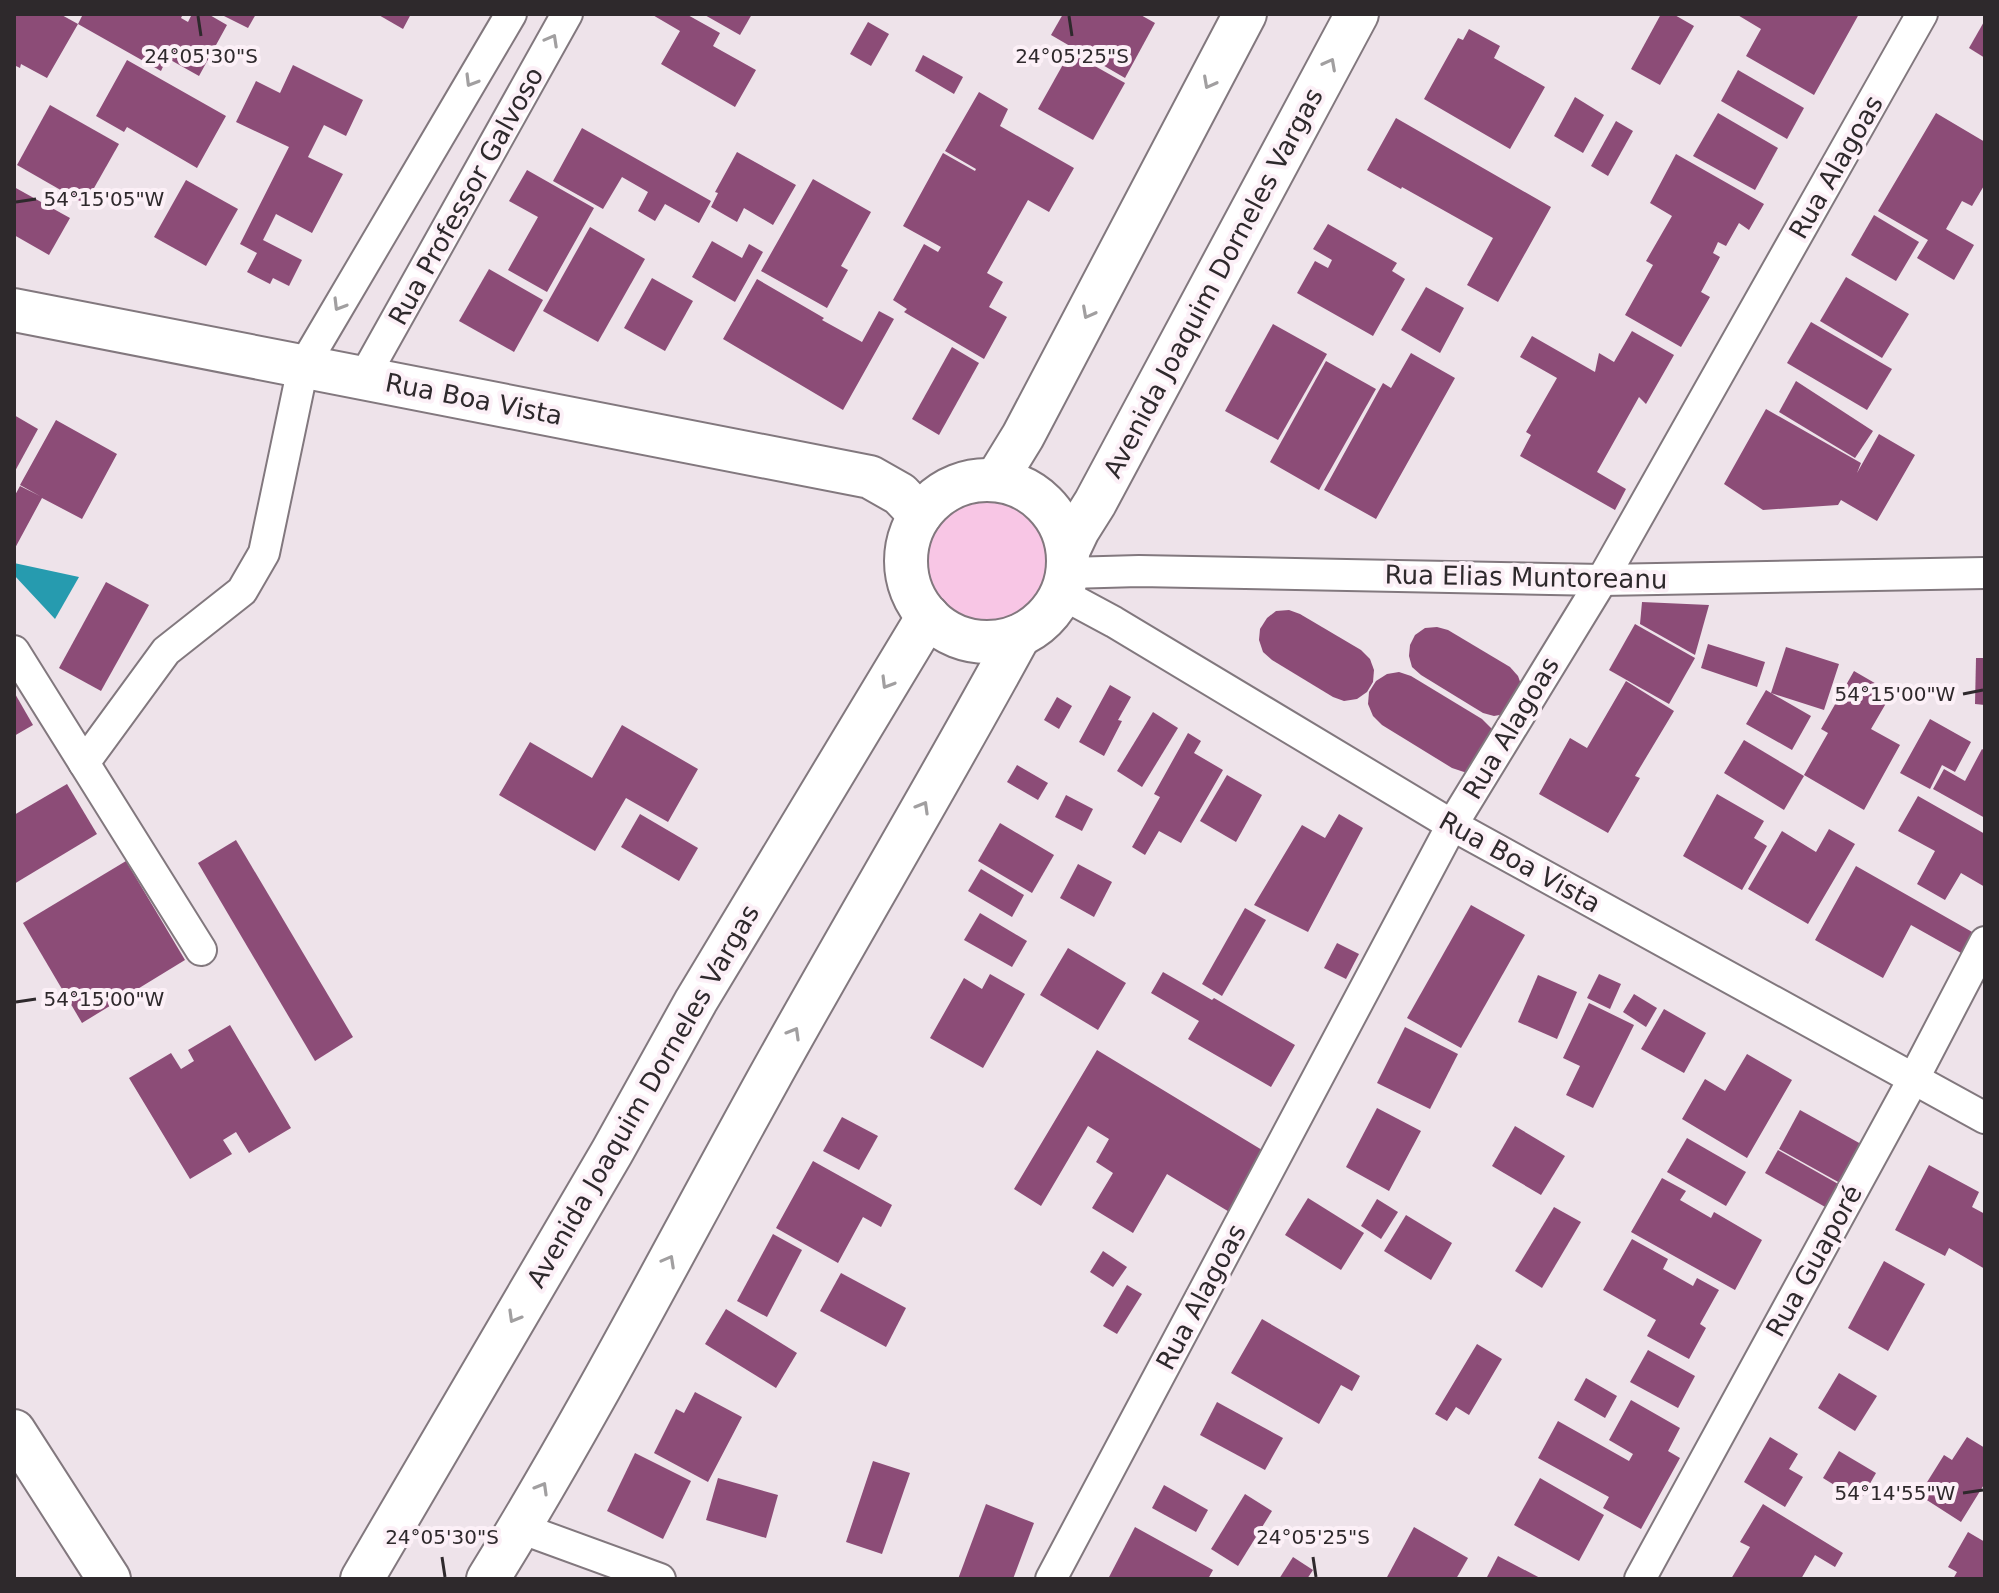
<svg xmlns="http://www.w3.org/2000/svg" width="1999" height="1593" font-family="'DejaVu Sans',sans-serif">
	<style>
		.green { fill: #f8c6e5 }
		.water { fill: #269baf }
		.building { fill: #8c4c77 }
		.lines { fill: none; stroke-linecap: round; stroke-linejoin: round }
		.street-casing { stroke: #82787e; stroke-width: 34 }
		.secondary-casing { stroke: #82787e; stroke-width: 46 }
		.street { stroke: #fff; stroke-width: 30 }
		.secondary { stroke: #fff; stroke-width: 42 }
		.oneway { stroke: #a19fa0 }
		.ticks { fill: none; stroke: #2e292c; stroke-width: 3 }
		.labels { text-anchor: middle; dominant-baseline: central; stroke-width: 8; stroke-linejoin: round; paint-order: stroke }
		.street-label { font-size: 26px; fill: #2e292c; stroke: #fcf0f7 }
		.ticks-label { font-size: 20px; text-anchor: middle; fill: #2e292c; stroke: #fcf0f7; stroke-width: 8; stroke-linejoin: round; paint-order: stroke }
	</style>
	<rect width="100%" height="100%" fill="#eee3ea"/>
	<circle class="green" cx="989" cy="562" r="64"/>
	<polygon class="water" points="14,563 79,577 55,619 14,575"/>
	<g class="building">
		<polygon points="14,14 60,14 78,24 47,78 21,64 20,68 14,65"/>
		<polygon points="83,14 183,14 181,18 188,22 192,14 208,14 227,25 199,76 167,58 161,71 154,67 78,24"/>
		<polygon points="220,14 256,14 248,28"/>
		<polygon points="377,14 411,14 403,29"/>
		<polygon points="651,14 686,14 720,33 713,46 756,70 735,107 661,64 680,31"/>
		<polygon points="703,14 752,14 740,35"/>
		<polygon points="1063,14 1139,14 1155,23 1125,78 1051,35"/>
		<polygon points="1661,14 1673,14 1694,26 1660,85 1631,69"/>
		<polygon points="1736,14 1859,14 1814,95 1746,56 1761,29"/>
		<polygon points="1985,20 1985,58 1969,48"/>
		<polygon points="868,22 889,34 871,66 850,54"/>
		<polygon points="1469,29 1500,46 1494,58 1545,87 1510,149 1424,99 1458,38 1463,40"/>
		<polygon points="1070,52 1125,83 1093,140 1038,109"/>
		<polygon points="923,55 963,77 954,94 915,71"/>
		<polygon points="127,60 226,116 197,168 127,127 124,132 96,116"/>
		<polygon points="293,65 363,100 346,136 324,125 308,157 343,174 312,233 276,214 263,240 302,260 289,286 273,278 270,284 247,272 257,253 240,244 289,147 236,122 256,81 280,93"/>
		<polygon points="1738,70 1804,108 1787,139 1721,101"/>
		<polygon points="979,92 1008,109 1000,126 1074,168 1049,212 1028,200 987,273 1003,282 989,307 1007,317 984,359 904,312 907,309 893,300 924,244 938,252 941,247 903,226 943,153 975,171 976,169 945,151"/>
		<polygon points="1575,97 1604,115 1583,153 1554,136"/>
		<polygon points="50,105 119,144 85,204 17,165"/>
		<polygon points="1718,113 1778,148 1755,190 1693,156"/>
		<polygon points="1936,113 1985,142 1985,184 1972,206 1962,201 1946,229 1974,245 1954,280 1917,258 1928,240 1878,211"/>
		<polygon points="1396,118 1551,207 1498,302 1467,285 1493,238 1402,187 1401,189 1367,170"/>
		<polygon points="1616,121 1633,131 1608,176 1591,166"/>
		<polygon points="582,128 711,201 699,223 665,204 655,221 638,211 648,192 622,177 603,209 553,181"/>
		<polygon points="737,152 796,185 773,225 744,208 737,222 711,207 718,193 715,192"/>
		<polygon points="1676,154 1764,204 1749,230 1739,223 1726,246 1718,242 1713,253 1720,257 1701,292 1710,297 1681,347 1625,315 1653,265 1646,261 1672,216 1650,203"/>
		<polygon points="527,170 594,208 547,292 508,270 538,217 509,201"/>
		<polygon points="813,179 871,212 841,266 848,270 827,308 761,271"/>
		<polygon points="186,180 238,209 206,266 154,237"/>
		<polygon points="14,187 70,218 49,255 14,235"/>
		<polygon points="1874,215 1919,242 1896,281 1851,255"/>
		<polygon points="1328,224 1397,263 1392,271 1405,279 1373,336 1297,293 1315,261 1328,268 1332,260 1313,249"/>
		<polygon points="590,227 645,259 598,342 543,311"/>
		<polygon points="712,241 742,258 749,244 763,252 735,302 692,277"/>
		<polygon points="489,269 543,300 514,352 459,321"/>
		<polygon points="1846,277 1909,314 1882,358 1820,321"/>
		<polygon points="652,278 693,301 665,351 624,328"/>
		<polygon points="757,279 824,318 822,320 862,342 879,311 894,319 843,410 723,339"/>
		<polygon points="1426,287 1464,308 1440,353 1401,330"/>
		<polygon points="1811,322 1892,369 1867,410 1787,363"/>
		<polygon points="1273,324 1327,354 1278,440 1225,411"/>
		<polygon points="1632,331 1674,355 1646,404 1639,397 1597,472 1626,489 1615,510 1520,456 1531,435 1526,432 1557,378 1520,357 1532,336 1595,372 1599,353 1614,362"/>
		<polygon points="952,347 979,363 939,435 912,419"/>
		<polygon points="1411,353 1455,378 1376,519 1324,490 1383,383 1391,388"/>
		<polygon points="1326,361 1376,389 1319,490 1270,462"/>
		<polygon points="1796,381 1873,431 1855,458 1779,412"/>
		<polygon points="1766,409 1861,463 1857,473 1879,434 1915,455 1877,521 1841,500 1838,505 1763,510 1724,484"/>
		<polygon points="14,415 38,429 14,473"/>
		<polygon points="56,420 117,454 82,519 42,498 14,550 14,497 20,486 40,496 20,485"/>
		<polygon points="106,582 149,605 101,691 59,668"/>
		<polygon points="1642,602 1709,605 1695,655 1640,624"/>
		<polygon points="1289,610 1300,614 1361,650 1370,659 1374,670 1373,682 1367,692 1357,699 1344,701 1333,697 1272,660 1263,652 1259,640 1260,629 1267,618 1276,611"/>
		<polygon points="1635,624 1695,658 1669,704 1609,670"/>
		<polygon points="1437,627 1448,630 1510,667 1518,676 1522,687 1505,714 1494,716 1483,713 1421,675 1412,667 1409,656 1410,645 1415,635 1425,628"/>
		<polygon points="1708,644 1765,662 1757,687 1701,668"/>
		<polygon points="1786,647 1839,664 1824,710 1771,693 1811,716 1792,750 1746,724 1766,690 1771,693"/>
		<polygon points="1976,658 1985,658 1985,705 1975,704"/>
		<polygon points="1854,671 1892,693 1871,729 1900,745 1864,810 1804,775 1828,733 1821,729"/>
		<polygon points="1399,672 1411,676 1482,719 1491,728 1496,740 1477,771 1464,772 1452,768 1382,725 1373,716 1368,704 1369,692 1376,681 1387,674"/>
		<polygon points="1626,681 1674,711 1635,776 1640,778 1608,833 1539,794 1570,738 1587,748"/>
		<polygon points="1110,685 1131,697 1118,720 1122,721 1104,756 1079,742"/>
		<polygon points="14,692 33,725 14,736"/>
		<polygon points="1057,697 1072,706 1059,729 1044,720"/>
		<polygon points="1153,712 1178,728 1142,787 1117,771"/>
		<polygon points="1930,719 1971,742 1955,772 1942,765 1930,789 1900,773"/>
		<polygon points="622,725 698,769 668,822 626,798 595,851 499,795 530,742 592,778"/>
		<polygon points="1188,733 1201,741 1194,753 1223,770 1181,843 1159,831 1145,855 1132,847 1160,797 1154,794"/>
		<polygon points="1744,740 1804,776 1784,810 1724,773"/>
		<polygon points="1982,749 1985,751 1985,818 1933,789 1944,769 1965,781"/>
		<polygon points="1017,765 1048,783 1038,800 1007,782"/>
		<polygon points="1227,775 1262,795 1236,842 1200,821"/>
		<polygon points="67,784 97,834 14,884 14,815"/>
		<polygon points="1717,794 1764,821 1754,838 1767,846 1742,890 1683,856"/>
		<polygon points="1066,795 1093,809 1082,831 1055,817"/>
		<polygon points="1918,796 1985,834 1985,887 1961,873 1945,900 1917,884 1935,851 1898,831"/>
		<polygon points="640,814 698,848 679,881 621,847"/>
		<polygon points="1339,814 1363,828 1308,932 1254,905 1302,825 1325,838"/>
		<polygon points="1000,823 1054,855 1032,893 978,861"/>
		<polygon points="1829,829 1855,844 1808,924 1748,889 1782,831 1816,852"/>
		<polygon points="236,840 353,1037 315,1061 198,863"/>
		<polygon points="126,861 185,960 82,1023 23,923"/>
		<polygon points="1078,864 1112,882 1094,917 1060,898"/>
		<polygon points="1856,866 1974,933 1961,953 1911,925 1883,978 1815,940"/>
		<polygon points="981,869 1024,895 1012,917 968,891"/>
		<polygon points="1471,905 1525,935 1461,1048 1407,1018"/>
		<polygon points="1245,908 1266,920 1222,996 1202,984"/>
		<polygon points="980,913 1027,941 1012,967 964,940"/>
		<polygon points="1337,943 1359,954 1346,979 1324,968"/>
		<polygon points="1068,948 1126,983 1098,1030 1040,995"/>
		<polygon points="1163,972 1212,1000 1214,998 1295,1045 1271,1087 1188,1039 1199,1021 1151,993"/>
		<polygon points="990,974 1025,994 983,1068 930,1038 964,978 982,989"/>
		<polygon points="1599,974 1621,984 1610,1009 1587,998"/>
		<polygon points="1538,975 1577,992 1557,1039 1518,1022"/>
		<polygon points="1634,994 1657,1008 1646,1027 1623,1012"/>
		<polygon points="1589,1003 1634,1025 1593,1108 1566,1095 1580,1066 1563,1058"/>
		<polygon points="1664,1009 1706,1033 1684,1073 1641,1049"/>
		<polygon points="230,1025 291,1128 249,1153 236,1132 223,1140 232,1154 190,1179 129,1078 171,1053 181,1069 194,1061 188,1050"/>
		<polygon points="1405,1027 1458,1054 1430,1109 1377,1083"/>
		<polygon points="1097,1050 1267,1153 1231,1213 1167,1174 1133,1233 1092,1208 1113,1173 1096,1162 1109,1139 1088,1126 1041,1206 1014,1189"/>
		<polygon points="1747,1054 1792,1080 1747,1158 1682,1119 1705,1079 1725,1091"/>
		<polygon points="1377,1108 1421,1131 1389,1191 1346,1167"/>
		<polygon points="1800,1110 1861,1144 1840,1183 1779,1149"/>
		<polygon points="842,1117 878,1136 859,1170 823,1151"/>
		<polygon points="1515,1126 1565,1156 1541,1195 1492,1166"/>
		<polygon points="1687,1138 1746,1172 1726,1206 1667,1172"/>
		<polygon points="1778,1150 1840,1185 1827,1208 1765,1173"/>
		<polygon points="813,1161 892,1205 881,1227 863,1217 838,1263 776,1228"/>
		<polygon points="1929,1165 1979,1192 1972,1207 1985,1214 1985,1269 1949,1248 1945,1256 1895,1230"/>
		<polygon points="1662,1178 1686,1191 1680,1200 1711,1218 1714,1212 1762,1240 1735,1290 1631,1232"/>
		<polygon points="1308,1198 1364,1233 1341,1270 1285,1235"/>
		<polygon points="1377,1199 1398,1212 1381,1239 1361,1226"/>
		<polygon points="1554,1207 1581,1222 1542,1288 1515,1271"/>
		<polygon points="1406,1215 1452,1243 1431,1280 1384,1251"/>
		<polygon points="773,1234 802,1250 767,1317 737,1301"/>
		<polygon points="1632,1239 1668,1259 1663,1269 1693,1286 1697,1278 1719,1290 1700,1324 1706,1328 1689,1359 1647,1336 1656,1320 1603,1290"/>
		<polygon points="1103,1251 1127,1267 1113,1287 1090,1272"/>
		<polygon points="1884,1261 1925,1284 1888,1351 1848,1328"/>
		<polygon points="841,1273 906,1308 886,1347 820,1311"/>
		<polygon points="1127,1285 1142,1294 1117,1334 1103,1326"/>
		<polygon points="726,1309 797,1353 776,1388 705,1344"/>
		<polygon points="1262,1319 1360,1376 1352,1391 1341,1385 1319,1424 1231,1373"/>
		<polygon points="1477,1344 1502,1359 1469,1415 1456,1407 1447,1421 1435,1414"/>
		<polygon points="1648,1350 1695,1376 1678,1408 1630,1382"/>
		<polygon points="1839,1373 1877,1396 1855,1431 1818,1408"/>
		<polygon points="1586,1378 1617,1396 1605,1418 1574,1400"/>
		<polygon points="695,1392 742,1417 708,1482 654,1453 676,1409 684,1413"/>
		<polygon points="1631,1400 1680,1428 1668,1451 1680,1458 1641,1529 1603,1508 1609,1497 1538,1458 1558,1421 1629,1461 1633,1454 1609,1440"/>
		<polygon points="1217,1402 1283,1438 1265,1470 1200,1435"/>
		<polygon points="1770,1437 1798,1454 1789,1469 1803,1477 1785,1507 1744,1482"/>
		<polygon points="1967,1437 1985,1448 1985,1483 1961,1522 1919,1495 1944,1455 1952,1460"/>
		<polygon points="1839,1451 1876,1473 1860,1501 1823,1478"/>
		<polygon points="635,1453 691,1481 663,1539 607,1511"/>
		<polygon points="873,1461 910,1473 882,1554 846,1542"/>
		<polygon points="718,1478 778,1495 766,1538 706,1520"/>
		<polygon points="1540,1478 1604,1515 1579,1561 1514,1525"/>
		<polygon points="1164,1485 1208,1510 1196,1532 1152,1508"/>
		<polygon points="1245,1494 1272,1511 1238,1566 1211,1549"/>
		<polygon points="986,1504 1034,1523 1013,1579 958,1579"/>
		<polygon points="1763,1504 1843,1553 1835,1567 1815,1555 1801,1579 1731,1579 1750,1547 1740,1542"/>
		<polygon points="1135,1527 1213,1570 1208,1579 1108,1579"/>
		<polygon points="1414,1527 1468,1558 1456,1579 1386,1579"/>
		<polygon points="1968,1532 1985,1542 1985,1579 1953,1579 1957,1572 1948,1567"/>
		<polygon points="1498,1556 1542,1579 1486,1579"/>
		<polygon points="1293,1557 1313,1570 1307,1579 1279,1579"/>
	</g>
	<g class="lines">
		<g class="street-casing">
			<g id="street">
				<polyline points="364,377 567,14"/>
				<polyline points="1068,573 1139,571 1602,580 1985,573"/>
				<polyline points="1062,594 1114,622 1452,825 1985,1118"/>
				<polyline points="14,651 201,950"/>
				<polyline points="84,763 166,651 242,591 264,553 303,367 511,14"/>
				<polyline points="520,1528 660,1579"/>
				<polyline points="1051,1579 1452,825 1602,580 1922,14"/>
				<polyline points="1640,1579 1914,1078 1985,942"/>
			</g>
		</g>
		<g class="secondary-casing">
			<g id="secondary">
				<polyline points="14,310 870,477 900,494 920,515"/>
				<polyline points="996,480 1023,436 1245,14"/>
				<circle cx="987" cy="561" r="81"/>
				<polyline points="1068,551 1078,530 1095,503 1357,14"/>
				<polyline points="14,1431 109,1579"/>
				<polyline points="362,1579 612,1152 696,1001 928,616"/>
				<path d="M488 1579C589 1416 676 1246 769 1078 851 930 938 785 1019 636"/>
			</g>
		</g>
		<use href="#street" class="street"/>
		<use href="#secondary" class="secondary"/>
	</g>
	<defs><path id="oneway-chevron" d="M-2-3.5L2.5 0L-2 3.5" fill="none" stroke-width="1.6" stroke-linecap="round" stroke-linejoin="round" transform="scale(2)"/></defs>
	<g class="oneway">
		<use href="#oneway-chevron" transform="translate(552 40) rotate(-61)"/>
		<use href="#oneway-chevron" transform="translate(1330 64) rotate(-62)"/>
		<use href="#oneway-chevron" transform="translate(471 81) rotate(121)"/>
		<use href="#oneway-chevron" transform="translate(1209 83) rotate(118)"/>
		<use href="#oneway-chevron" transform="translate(339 305) rotate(121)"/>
		<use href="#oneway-chevron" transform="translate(1088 313) rotate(118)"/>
		<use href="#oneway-chevron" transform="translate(887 683) rotate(121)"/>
		<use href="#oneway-chevron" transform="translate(923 807) rotate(-60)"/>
		<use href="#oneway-chevron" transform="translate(794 1033) rotate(-60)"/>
		<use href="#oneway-chevron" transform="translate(669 1261) rotate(-61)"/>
		<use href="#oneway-chevron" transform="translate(514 1317) rotate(120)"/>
		<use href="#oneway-chevron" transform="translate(542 1488) rotate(-60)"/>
	</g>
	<path class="ticks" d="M198 16 201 36M1069 16 1072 36M16 202 36 199M1963 694 1983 690M16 1002 36 999M1963 1493 1983 1490M442 1557 445 1577M1313 1557 1316 1577"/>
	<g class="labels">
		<g class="street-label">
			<text transform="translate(1836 167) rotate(-60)">Rua Alagoas</text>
			<text transform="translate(466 196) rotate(-61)">Rua Professor Galvoso</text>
			<text transform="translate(1213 283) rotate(-62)">Avenida Joaquim Dorneles Vargas</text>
			<text transform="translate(474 399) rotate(11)">Rua Boa Vista</text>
			<text transform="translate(1526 577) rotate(1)">Rua Elias Muntoreanu</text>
			<text transform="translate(1511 728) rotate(-59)">Rua Alagoas</text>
			<text transform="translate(1520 862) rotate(29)">Rua Boa Vista</text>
			<text transform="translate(643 1096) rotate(-60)">Avenida Joaquim Dorneles Vargas</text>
			<text transform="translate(1814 1261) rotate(-61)">Rua Guaporé</text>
			<text transform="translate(1201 1297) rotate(-62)">Rua Alagoas</text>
		</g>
	</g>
	<g class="ticks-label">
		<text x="201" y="63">24°05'30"S</text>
		<text x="1072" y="63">24°05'25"S</text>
		<text x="104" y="206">54°15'05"W</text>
		<text x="1895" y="701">54°15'00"W</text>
		<text x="104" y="1006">54°15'00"W</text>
		<text x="1895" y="1500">54°14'55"W</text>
		<text x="442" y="1544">24°05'30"S</text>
		<text x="1313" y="1544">24°05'25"S</text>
	</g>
	<rect width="1999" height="1593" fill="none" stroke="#2e292c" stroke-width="32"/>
</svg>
